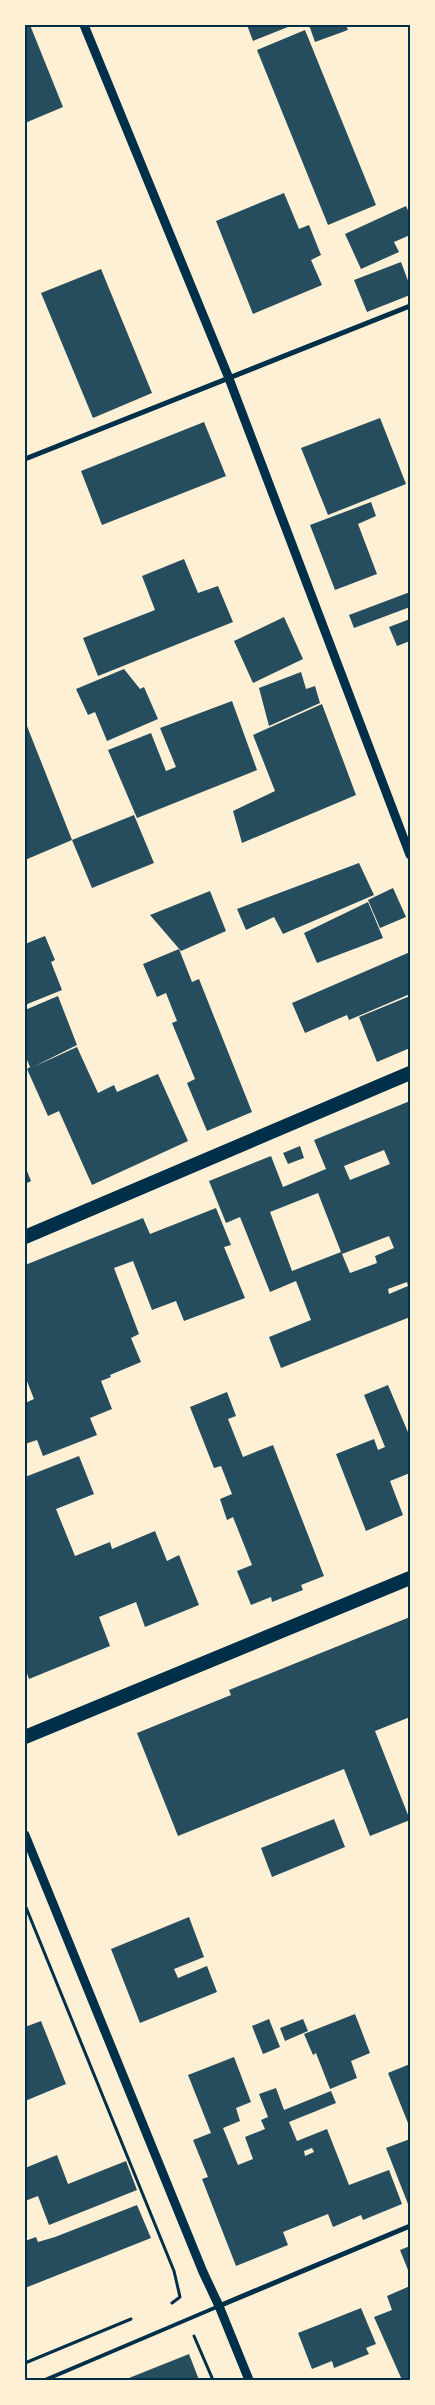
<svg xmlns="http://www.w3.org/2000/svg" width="435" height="2405" font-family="'Archivo Narrow',sans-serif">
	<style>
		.building { fill: #264d5e; fill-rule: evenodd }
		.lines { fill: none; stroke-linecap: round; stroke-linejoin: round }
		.path { stroke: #003049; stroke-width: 3 }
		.service { stroke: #003049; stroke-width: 4 }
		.minor { stroke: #003049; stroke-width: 5 }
		.tertiary { stroke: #003049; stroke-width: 9 }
		.trunk { stroke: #003049; stroke-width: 14 }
		.neatline { fill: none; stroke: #003049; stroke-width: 2 }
	</style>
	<rect width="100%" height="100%" fill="#fdf0d5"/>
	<g class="building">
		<polygon points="25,25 30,25 63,107 25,123"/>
		<polygon points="247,25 293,25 253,41"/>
		<polygon points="309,25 346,25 348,30 315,42"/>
		<polygon points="305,30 376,205 328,225 257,50"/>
		<polygon points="284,193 299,229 309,225 321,255 311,260 322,285 253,314 216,221"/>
		<polygon points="406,206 410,215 410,235 394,242 399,252 361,269 345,234"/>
		<polygon points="401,262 410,286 410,295 367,312 354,280"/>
		<polygon points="101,269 152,393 93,418 41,293"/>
		<polygon points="380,418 406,484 328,515 301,448"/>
		<polygon points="204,422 226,476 102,525 81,471"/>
		<polygon points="371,502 376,516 358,524 377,574 335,590 310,525"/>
		<polygon points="184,559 198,593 218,586 233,622 98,676 83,638 155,610 142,576"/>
		<polygon points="410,592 410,607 354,628 349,615"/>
		<polygon points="284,617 303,659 253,683 234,641"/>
		<polygon points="410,619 410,641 397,646 389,627"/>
		<polygon points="124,669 140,689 144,687 158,719 107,741 95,712 88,715 76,689"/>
		<polygon points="301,672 306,689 315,686 320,703 269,726 259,688"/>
		<polygon points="232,701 257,770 137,818 108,750 151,733 166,771 176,767 160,728"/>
		<polygon points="322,704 356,795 242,843 233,811 275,791 253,735"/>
		<polygon points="25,721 72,840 25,860"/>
		<polygon points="134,815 154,863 92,888 72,840"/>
		<polygon points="359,863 374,895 283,934 274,917 246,930 237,909"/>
		<polygon points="393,888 406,917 380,928 368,900"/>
		<polygon points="210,891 226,931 181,951 150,915"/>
		<polygon points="368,902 383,938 317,963 304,933"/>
		<polygon points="45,936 55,960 51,962 62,990 25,1005 25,944"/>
		<polygon points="179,949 192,982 199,979 252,1112 207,1131 187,1083 195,1079 172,1023 177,1021 166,993 157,997 143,964"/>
		<polygon points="410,952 410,994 349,1020 347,1015 305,1033 292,1003"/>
		<polygon points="58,996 77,1045 33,1067 77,1047 98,1093 114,1085 117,1092 158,1074 188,1141 92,1185 59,1111 48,1116 27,1069 30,1067 25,1055 25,1010"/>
		<polygon points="410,996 410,1048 377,1062 359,1017"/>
		<path d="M410 1101V1317L281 1368 269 1337 311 1320 296 1281 270 1292 240 1217 226 1223 209 1181 271 1156 283 1187 326 1169 314 1140ZM384 1150 390 1164 350 1180 344 1166ZM318 1193 341 1252 292 1271 270 1212ZM389 1236 394 1248 375 1256 377 1263 350 1273 342 1254ZM407 1282 408 1286 389 1294 388 1289Z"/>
		<polygon points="300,1146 304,1158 288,1164 283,1153"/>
		<polygon points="25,1166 31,1181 25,1184"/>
		<polygon points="216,1208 231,1245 224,1247 245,1298 184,1321 176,1301 152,1310 133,1261 114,1268 139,1334 131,1338 141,1362 110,1375 111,1377 101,1381 112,1409 90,1418 97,1435 43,1456 37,1440 25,1444 25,1403 34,1399 25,1376 25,1265 143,1218 150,1234"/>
		<polygon points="388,1385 410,1437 410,1473 390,1481 403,1515 366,1531 336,1454 374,1439 378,1450 385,1447 364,1395"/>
		<polygon points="227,1392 236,1416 228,1419 243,1457 273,1445 324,1576 301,1585 303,1590 272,1602 271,1597 251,1605 237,1571 252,1565 233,1517 227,1520 220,1499 232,1494 221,1466 214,1468 190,1407"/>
		<polygon points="79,1456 94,1494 56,1509 75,1556 110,1542 112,1549 155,1531 167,1561 179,1555 199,1605 145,1627 136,1602 99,1617 110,1646 29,1679 25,1668 25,1477"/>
		<polygon points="410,1617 410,1717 375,1731 410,1820 370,1836 344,1769 178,1836 137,1733 231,1695 229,1690"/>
		<polygon points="334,1819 345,1847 272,1877 261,1848"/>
		<polygon points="189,1917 204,1957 174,1969 178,1978 207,1966 217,1992 140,2023 111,1949"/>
		<polygon points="355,2014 370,2053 351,2061 357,2078 330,2089 316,2053 313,2055 304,2034"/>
		<polygon points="269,2019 280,2047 263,2054 252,2026"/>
		<polygon points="303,2019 308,2031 285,2041 280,2028"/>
		<polygon points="41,2021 66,2084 25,2101 25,2027"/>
		<path d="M234 2057 251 2102 236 2108 240 2121 223 2128 238 2165 253 2159 245 2137 265 2129 261 2120 268 2117 259 2094 276 2088 284 2110 331 2091 336 2103 289 2122 297 2141 327 2129 349 2185 389 2170 402 2204 363 2220 361 2215 333 2227 328 2214 283 2232 288 2245 236 2266 202 2179 208 2177 193 2140 211 2133 188 2075ZM312 2148 314 2152 305 2156 304 2151Z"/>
		<polygon points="410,2064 410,2128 388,2073"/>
		<polygon points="410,2139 410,2209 386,2148"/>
		<polygon points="57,2155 68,2184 126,2161 137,2190 49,2225 38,2196 25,2201 25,2168"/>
		<polygon points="137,2205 151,2238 25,2288 25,2241 36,2237 38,2242 55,2237"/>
		<polygon points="410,2246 410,2275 400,2250"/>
		<polygon points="410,2286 410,2380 402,2380 374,2317 392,2310 387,2296"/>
		<polygon points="361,2308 376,2344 366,2348 369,2354 334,2368 332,2361 312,2369 298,2333"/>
		<polygon points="189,2354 199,2380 124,2380"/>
	</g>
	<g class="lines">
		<g class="path">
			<polyline points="25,1905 174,2271 180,2297 172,2303"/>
			<polyline points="194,2336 213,2380"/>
			<polyline points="25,2363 131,2319"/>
		</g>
		<polyline class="service" points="45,2380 219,2306"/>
		<g class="minor">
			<polyline points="25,459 410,306"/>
			<polyline points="219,2306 410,2226"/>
		</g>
		<g class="tertiary">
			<polyline points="84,25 228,376 410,855"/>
			<polyline points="25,1835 203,2272 219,2306 249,2380"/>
		</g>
		<g class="trunk">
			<polyline points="25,1237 410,1073"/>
			<polyline points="25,1737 410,1578"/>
		</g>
	</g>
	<rect width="435" height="2405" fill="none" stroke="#fdf0d5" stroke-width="52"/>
	<rect x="26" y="26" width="383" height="2353" class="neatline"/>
</svg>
